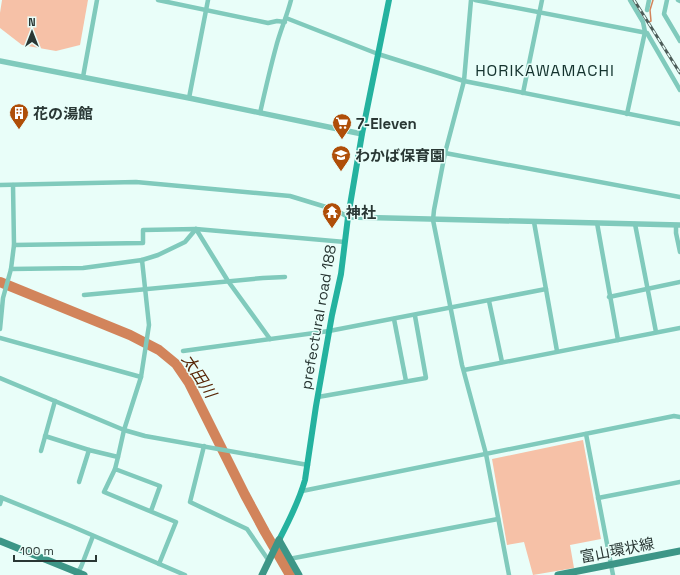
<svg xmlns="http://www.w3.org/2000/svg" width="680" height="575" font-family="'Space Grotesk','Noto Sans JP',sans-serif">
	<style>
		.green { fill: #f6c1a7 }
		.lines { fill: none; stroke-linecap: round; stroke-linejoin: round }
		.stream { stroke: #d2845b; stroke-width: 1.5 }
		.river { stroke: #d2845b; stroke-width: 10 }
		.minor { stroke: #80cabc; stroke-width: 4.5 }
		.tertiary { stroke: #80cabc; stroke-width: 5.5 }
		.secondary { stroke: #24b29f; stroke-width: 6 }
		.primary { stroke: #3d9687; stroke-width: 7 }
		.rail-casing { stroke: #4d5d59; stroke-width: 3 }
		.rail { stroke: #e9fef9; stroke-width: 1.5; stroke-dasharray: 4.5; stroke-linecap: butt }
		.labels { text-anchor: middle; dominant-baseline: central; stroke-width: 3; stroke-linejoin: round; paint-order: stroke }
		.poi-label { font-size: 15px; font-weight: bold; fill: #293734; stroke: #e9fef9; text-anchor: start }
		.street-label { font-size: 15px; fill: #293734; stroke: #e9fef9 }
		.neighbourhood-label { font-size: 16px; letter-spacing: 1px; fill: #14332e; stroke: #e9fef9 }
		.water-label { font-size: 16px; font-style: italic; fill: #582606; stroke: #e9fef9 }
	</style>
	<rect width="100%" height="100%" fill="#e9fef9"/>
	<g class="green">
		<polygon points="2,0 88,0 80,45 56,51 22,45 0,28 0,13"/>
		<polygon points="583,440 601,539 570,545 574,568 533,575 524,542 507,545 492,459"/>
	</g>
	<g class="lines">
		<polyline class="stream" points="649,22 651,21 650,10 653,0"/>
		<polyline class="river" points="0,282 130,335 159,350 176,364 189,383 245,495 265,532 290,575"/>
		<g class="minor">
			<polyline points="158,0 268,23 277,21 285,22"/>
			<polyline points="471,0 464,81 445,153 434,210 433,220 462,365 486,454 509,575"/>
			<polyline points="475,0 647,33 680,90"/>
			<polyline points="667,0 664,14 680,41"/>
			<polyline points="678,0 680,1"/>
			<polyline points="647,10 649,0"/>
			<polyline points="286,18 378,54 464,81 680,124"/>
			<polyline points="83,77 97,0"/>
			<polyline points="523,93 542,0"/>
			<polyline points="189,98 208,0"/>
			<path d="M260 113C265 91 270 69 276 47 280 31 287 16 291 0"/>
			<polyline points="627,114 645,32 643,22 630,0"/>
			<polyline points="445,153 680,197"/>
			<polyline points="0,185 136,182 290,196 326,207 341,213 348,217"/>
			<polyline points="534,222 557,351"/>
			<polyline points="597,223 618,340"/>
			<polyline points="635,224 656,332"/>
			<polyline points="676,225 676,233 680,252"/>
			<polyline points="14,245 143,243 143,230 196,229 345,242"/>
			<polyline points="142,260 158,255 185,242 196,229 228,281 270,339"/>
			<polyline points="11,269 14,245 13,185"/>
			<polyline points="84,295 263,278 285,277"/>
			<polyline points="609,297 680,282"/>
			<polyline points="489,301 502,362"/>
			<polyline points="394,319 406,381"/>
			<polyline points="0,329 3,298 11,269 83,268 142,260 149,325 141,377 124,430 118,457"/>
			<polyline points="0,338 141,377"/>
			<polyline points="183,351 329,331 546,289"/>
			<polyline points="464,370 680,328"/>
			<polyline points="0,378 124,430 145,436 308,465"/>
			<polyline points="318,397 426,378 415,316"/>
			<polyline points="586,434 613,575"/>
			<polyline points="45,436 89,450"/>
			<polyline points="204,446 190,502 247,529 269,561"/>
			<polyline points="41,451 55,401"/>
			<polyline points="79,482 89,450 118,457 115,469"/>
			<polyline points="302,491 674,416 680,417"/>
			<polyline points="0,497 71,526 185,575"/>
			<polyline points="598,498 680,482"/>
			<polyline points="0,504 2,498"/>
			<polyline points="151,511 160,486 115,469 104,492 176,522 159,564"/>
			<polyline points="289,559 498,519"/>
			<polyline points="76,575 81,567 93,536"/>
		</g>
		<g class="tertiary">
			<polyline points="0,61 189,98 362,134"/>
			<polyline points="348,217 680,225"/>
		</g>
		<path class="secondary" d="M279 540C289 521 299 501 305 480L316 406 332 315 341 274 348 217 362 134 389 0"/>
		<g class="primary">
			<polyline points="279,540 299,575"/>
			<polyline points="0,541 84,575"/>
			<polyline points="262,575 279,540"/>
			<polyline points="558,575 680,551"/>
		</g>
		<g class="rail-casing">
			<polyline id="rail" points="634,0 680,73"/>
		</g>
		<use href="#rail" class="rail"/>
	</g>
	<defs>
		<g id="building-pin" transform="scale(1)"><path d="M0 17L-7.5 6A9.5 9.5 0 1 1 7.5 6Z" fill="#af4e08" stroke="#e9fef9"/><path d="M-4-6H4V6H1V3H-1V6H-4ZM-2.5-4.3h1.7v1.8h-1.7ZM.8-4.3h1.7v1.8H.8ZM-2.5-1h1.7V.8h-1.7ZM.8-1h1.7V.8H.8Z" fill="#fff"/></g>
		<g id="supermarket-pin" transform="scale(1)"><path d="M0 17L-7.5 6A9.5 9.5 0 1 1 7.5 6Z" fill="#af4e08" stroke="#e9fef9"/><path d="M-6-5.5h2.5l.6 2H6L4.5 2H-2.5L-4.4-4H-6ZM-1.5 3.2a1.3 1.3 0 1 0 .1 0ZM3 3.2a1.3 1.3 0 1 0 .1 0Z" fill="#fff"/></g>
		<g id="school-pin" transform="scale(1)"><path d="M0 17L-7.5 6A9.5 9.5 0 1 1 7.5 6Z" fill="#af4e08" stroke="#e9fef9"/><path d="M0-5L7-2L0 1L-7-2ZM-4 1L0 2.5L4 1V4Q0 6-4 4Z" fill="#fff"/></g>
		<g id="temple-pin" transform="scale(1)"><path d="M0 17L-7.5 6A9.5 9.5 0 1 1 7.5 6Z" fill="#af4e08" stroke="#e9fef9"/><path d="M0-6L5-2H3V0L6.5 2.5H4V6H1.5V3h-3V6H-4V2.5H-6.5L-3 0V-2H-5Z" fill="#fff"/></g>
	</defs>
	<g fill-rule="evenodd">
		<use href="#building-pin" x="19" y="113"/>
		<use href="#supermarket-pin" x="342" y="123"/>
		<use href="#school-pin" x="341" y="155"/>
		<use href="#temple-pin" x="332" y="212"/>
	</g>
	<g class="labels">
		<g class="poi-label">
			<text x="33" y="113">花の湯館</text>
			<text x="356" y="123">7-Eleven</text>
			<text x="355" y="155">わかば保育園</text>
			<text x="346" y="212">神社</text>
		</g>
		<g class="street-label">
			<text transform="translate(318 317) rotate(-80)">prefectural road 188</text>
			<text transform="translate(617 550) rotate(-11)">富山環状線</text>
		</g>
		<g class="neighbourhood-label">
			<text x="545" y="70">HORIKAWAMACHI</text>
		</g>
		<g class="water-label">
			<text transform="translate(199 376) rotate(57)">太田川</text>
		</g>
	</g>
	<g transform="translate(32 32)" stroke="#e9fef9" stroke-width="3" paint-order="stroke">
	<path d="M0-3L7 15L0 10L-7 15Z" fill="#293734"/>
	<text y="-6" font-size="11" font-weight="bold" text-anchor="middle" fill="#293734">N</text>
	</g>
	<path d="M14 555v6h82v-6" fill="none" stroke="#293734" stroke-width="2"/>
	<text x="20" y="555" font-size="12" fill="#293734" stroke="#e9fef9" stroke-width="3" paint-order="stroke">100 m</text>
</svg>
